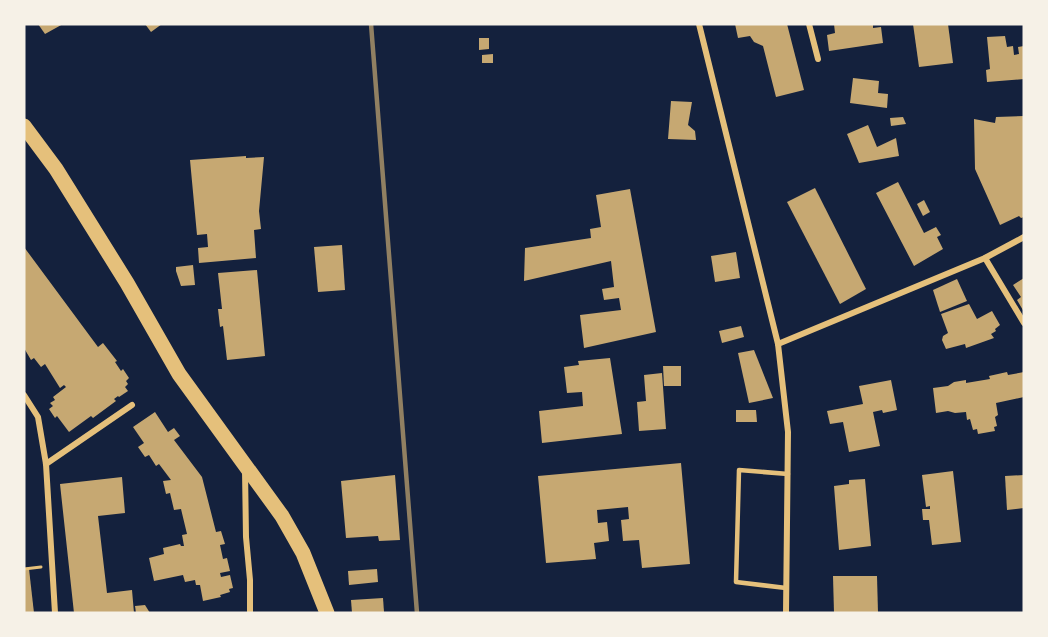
<svg xmlns="http://www.w3.org/2000/svg" width="1048" height="637" font-family="'Fira Sans Condensed',sans-serif">
	<style>
		.building { fill: #c6a872 }
		.lines { fill: none; stroke-linecap: round; stroke-linejoin: round }
		.path { stroke: #e5c07b; stroke-width: 3 }
		.service { stroke: #e5c07b; stroke-width: 4.5 }
		.minor { stroke: #e5c07b; stroke-width: 6 }
		.primary { stroke: #e5c07b; stroke-width: 15 }
		.rail { stroke: #918062; stroke-width: 4.5 }
	</style>
	<rect width="100%" height="100%" fill="#14213d"/>
	<g class="building">
		<polygon points="38,24 63,24 45,34"/>
		<polygon points="145,24 162,24 151,32"/>
		<polygon points="735,24 787,24 804,90 776,97 763,46 754,42 750,36 738,38"/>
		<polygon points="834,24 873,24 873,28 881,27 883,43 829,51 827,35 835,33"/>
		<polygon points="913,24 948,24 953,63 919,67"/>
		<polygon points="1005,36 1007,47 1013,46 1014,55 1019,54 1018,47 1024,46 1024,79 987,82 986,70 990,69 987,37"/>
		<polygon points="479,38 489,38 489,49 479,50"/>
		<polygon points="493,54 493,63 482,63 482,55"/>
		<polygon points="853,78 879,81 878,93 888,94 887,108 850,103"/>
		<polygon points="671,101 692,102 688,125 695,131 696,140 668,139"/>
		<polygon points="1024,116 1024,217 1021,218 1019,216 1000,225 975,169 974,119 995,123 996,117"/>
		<polygon points="903,117 906,124 891,126 890,118"/>
		<polygon points="868,125 877,147 896,138 899,156 859,163 847,134"/>
		<polygon points="246,156 246,158 264,157 259,211 261,229 254,230 256,258 199,263 198,248 208,247 207,234 197,235 190,160"/>
		<polygon points="898,182 924,233 936,227 941,235 937,237 943,249 914,266 876,193"/>
		<polygon points="815,188 866,289 840,304 787,202"/>
		<polygon points="630,189 656,332 584,348 580,315 621,310 619,298 604,300 602,289 614,287 611,261 524,281 525,248 591,238 590,229 601,227 596,195"/>
		<polygon points="924,200 930,212 923,216 917,204"/>
		<polygon points="342,245 345,290 318,292 314,247"/>
		<polygon points="24,247 98,347 103,343 117,361 115,362 121,371 123,369 129,378 126,381 128,384 125,387 128,391 119,397 118,396 114,399 116,401 93,418 91,416 69,432 57,416 55,418 49,409 53,406 50,403 55,400 53,397 66,387 64,385 60,388 45,364 41,367 34,358 31,360 24,348"/>
		<polygon points="736,252 740,278 715,282 711,256"/>
		<polygon points="193,265 195,285 181,286 176,271 176,267"/>
		<polygon points="257,270 265,356 227,360 223,326 220,327 218,309 222,309 218,273"/>
		<polygon points="1024,278 1024,312 1017,300 1021,297 1013,285"/>
		<polygon points="957,279 967,301 940,312 933,290"/>
		<polygon points="969,304 977,319 992,311 1000,325 995,329 996,331 991,334 994,338 966,348 965,344 946,349 942,340 943,336 948,333 941,314"/>
		<polygon points="741,326 744,337 722,343 719,331"/>
		<polygon points="754,350 773,398 749,403 738,353"/>
		<polygon points="610,358 622,434 542,443 539,411 583,406 582,392 567,393 564,367 579,365 578,361"/>
		<polygon points="663,366 681,366 681,386 664,386"/>
		<polygon points="1007,372 1008,375 1024,372 1024,397 996,403 998,415 995,417 997,426 994,427 995,431 978,434 977,429 973,430 970,419 967,420 966,412 955,413 948,411 936,413 933,388 948,386 954,382 966,380 966,383 990,379 989,376"/>
		<polygon points="662,373 666,429 639,431 637,402 646,401 644,375"/>
		<polygon points="891,380 897,410 883,413 882,410 873,412 880,446 849,452 843,422 830,424 827,411 863,404 859,386"/>
		<polygon points="736,410 756,410 757,422 736,422"/>
		<polygon points="155,412 168,432 174,428 180,436 174,440 202,477 216,532 221,531 225,544 220,545 223,559 227,558 230,571 220,573 221,577 230,575 233,588 229,589 230,592 220,595 221,597 203,601 200,585 196,585 195,580 185,582 183,575 154,581 149,558 164,554 163,548 180,544 181,546 184,546 182,535 187,534 181,509 174,510 170,493 166,494 163,481 171,480 159,464 156,466 149,455 145,457 138,447 144,443 133,427"/>
		<polygon points="681,463 690,564 642,568 639,540 623,541 621,520 629,519 628,507 597,510 598,523 607,522 609,541 594,543 596,559 546,563 538,476"/>
		<polygon points="953,471 961,542 932,545 929,520 923,520 922,509 930,509 930,506 926,507 922,475"/>
		<polygon points="395,475 400,540 379,541 378,536 346,538 341,481"/>
		<polygon points="1024,475 1024,508 1007,510 1005,476"/>
		<polygon points="122,477 125,513 98,516 107,593 132,590 134,613 74,613 60,484"/>
		<polygon points="865,479 871,546 839,550 834,486 849,484 849,480"/>
		<polygon points="29,569 34,613 24,613 24,570"/>
		<polygon points="377,569 378,582 349,585 348,571"/>
		<polygon points="833,576 877,576 878,613 834,613"/>
		<polygon points="383,598 384,612 352,613 351,600"/>
		<polygon points="145,605 150,613 136,613 135,606"/>
	</g>
	<g class="lines">
		<polyline class="path" points="24,569 41,567"/>
		<polyline class="service" points="786,588 736,582 739,470 788,474"/>
		<g class="minor">
			<polyline points="699,24 778,344 788,432 786,613"/>
			<polyline points="809,24 818,59"/>
			<polyline points="985,258 1024,323"/>
			<polyline points="778,344 985,258 1024,237"/>
			<polyline points="24,395 38,417 46,464 55,613"/>
			<polyline points="46,464 132,405"/>
			<polyline points="245,470 246,537 250,580 250,613"/>
		</g>
		<polyline class="primary" points="24,126 56,169 127,283 179,374 282,516 303,553 327,613"/>
		<polyline class="rail" points="371,24 417,613"/>
	</g>
	<rect width="1048" height="637" fill="none" stroke="#f6f1e7" stroke-width="51"/>
</svg>
